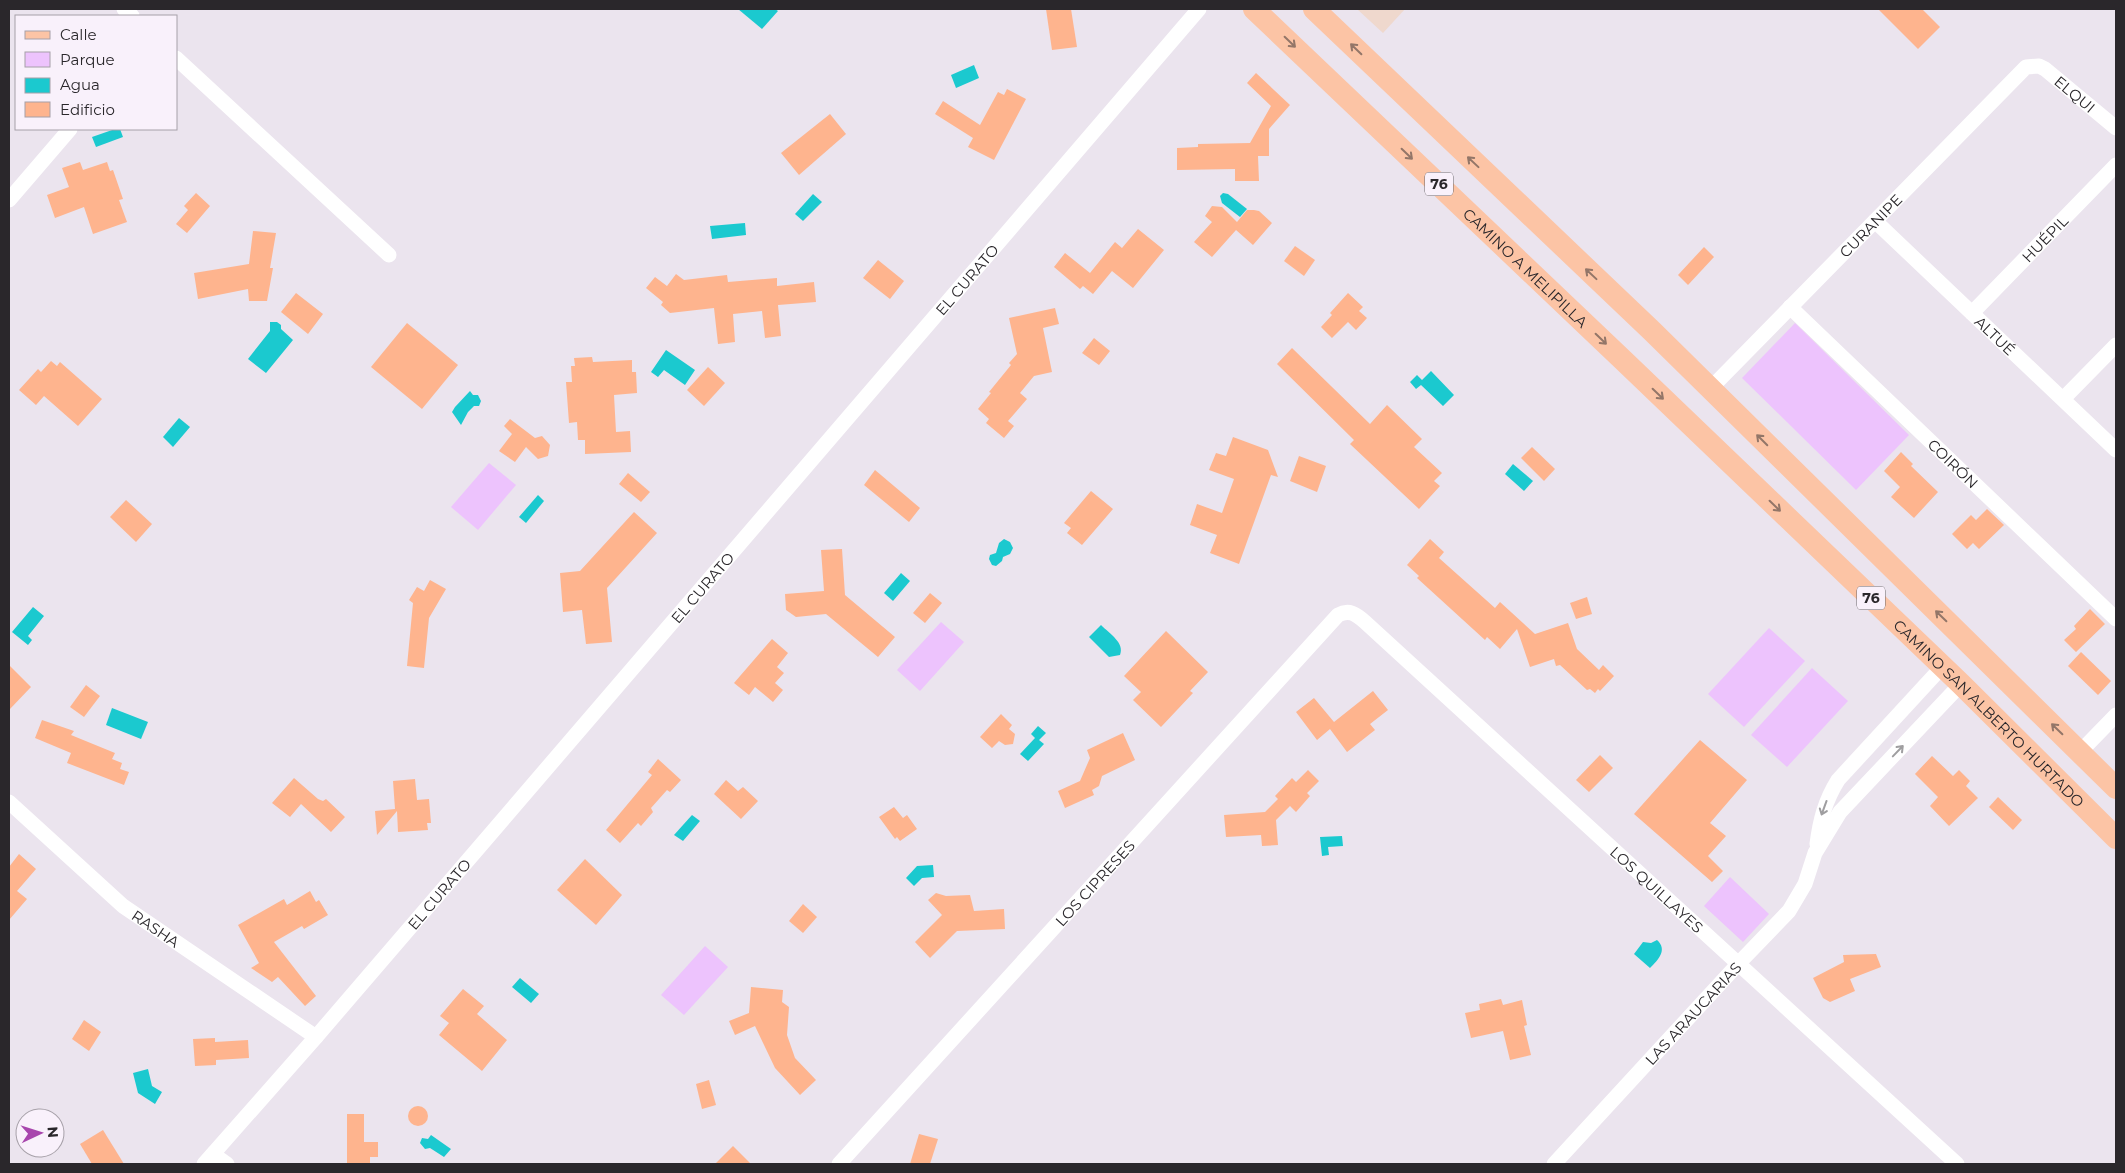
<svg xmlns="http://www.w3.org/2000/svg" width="2125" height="1173" font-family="Montserrat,sans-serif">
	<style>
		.industrial { fill: #efd8cd }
		.green { fill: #edc3fd }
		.water { fill: #1bc9cf }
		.building { fill: #feb48e }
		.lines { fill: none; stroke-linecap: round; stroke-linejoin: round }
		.minor { stroke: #fff; stroke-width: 15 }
		.primary { stroke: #fcc4a5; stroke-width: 22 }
		.oneway { stroke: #937668 }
		.oneway2 { stroke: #9f9ea0 }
		.labels { text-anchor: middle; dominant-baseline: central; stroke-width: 5; stroke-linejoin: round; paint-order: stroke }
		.shield { fill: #f9f1fb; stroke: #686469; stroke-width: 1 }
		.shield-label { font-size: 14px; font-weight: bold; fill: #2a272b }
		.street-label { font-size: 15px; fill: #2a272b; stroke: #f9f1fb }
	</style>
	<rect width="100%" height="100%" fill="#ebe4ee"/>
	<polygon class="industrial" points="1357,9 1405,9 1383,33"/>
	<g class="green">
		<polygon points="1795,323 1909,435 1856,490 1742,378"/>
		<polygon points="489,463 516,485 478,530 451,507"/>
		<polygon points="941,622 964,642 920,691 897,670"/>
		<polygon points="1769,628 1805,661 1744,727 1708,694"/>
		<polygon points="1812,668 1848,701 1787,767 1751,735"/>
		<polygon points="1730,877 1769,914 1743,942 1704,906"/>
		<polygon points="705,946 728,967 684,1015 661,995"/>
	</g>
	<g class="water">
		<polygon points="738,9 775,9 778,11 762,29"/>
		<polygon points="974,65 979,78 956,88 951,75"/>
		<polygon points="115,129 120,129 123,137 96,147 92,137"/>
		<polygon points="1223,193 1228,194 1247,209 1240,217 1222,203 1220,196"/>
		<polygon points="813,194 822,202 803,221 795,214"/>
		<polygon points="745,223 746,235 712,239 710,226"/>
		<polygon points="270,322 277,322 281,325 281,329 293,340 266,373 248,359 270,331"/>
		<polygon points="666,350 695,370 685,385 664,370 658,377 651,372"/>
		<polygon points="1431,371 1454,395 1443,406 1421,385 1416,389 1410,382 1417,375 1422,380"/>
		<polygon points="470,391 473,395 478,395 481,401 479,406 474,406 468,412 461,425 452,412 455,407"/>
		<polygon points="179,418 190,427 173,447 163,437"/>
		<polygon points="1513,464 1533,481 1524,491 1505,474"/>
		<polygon points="538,495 544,501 526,523 519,517"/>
		<polygon points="1004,539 1010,542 1013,548 1010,554 1003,557 1002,561 996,566 992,565 989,559 990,555 996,553 999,543"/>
		<polygon points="901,573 910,581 893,601 884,593"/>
		<polygon points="33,607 44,616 28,636 32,640 28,645 12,632"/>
		<path d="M1101 625C1110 634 1125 643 1120 655L1109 657 1089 637Z"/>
		<polygon points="112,708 148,722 141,739 106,725"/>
		<polygon points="1038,726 1046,733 1039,740 1044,744 1028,761 1020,754 1035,738 1031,734"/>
		<polygon points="692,815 700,821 683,841 674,835"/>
		<polygon points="1342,836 1343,846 1328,847 1329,855 1322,856 1320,837"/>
		<polygon points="933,865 934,877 922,878 914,886 906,878 917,866"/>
		<path d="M1657 940C1668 950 1658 960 1650 968L1634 954 1643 942 1651 943Z"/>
		<polygon points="520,978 539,994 531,1003 512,987"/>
		<polygon points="148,1069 152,1086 162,1092 155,1104 138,1093 133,1073"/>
		<polygon points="431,1135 451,1149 444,1157 430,1148 425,1149 420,1143 422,1138 428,1139"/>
	</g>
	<g class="building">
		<polygon points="1046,9 1071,9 1077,47 1052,50"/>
		<polygon points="1878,9 1922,9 1940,27 1918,49"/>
		<polygon points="1256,73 1290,105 1269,129 1269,156 1258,156 1259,181 1235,181 1235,169 1177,170 1177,148 1198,147 1198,144 1250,143 1271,106 1247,83"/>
		<polygon points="1007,89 1026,99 994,160 968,147 973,138 935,114 943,101 980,125 998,92 1004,95"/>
		<polygon points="830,114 846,134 799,175 781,153"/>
		<polygon points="80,162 83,170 107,162 110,171 113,170 123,199 119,200 127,222 93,234 84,207 55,218 47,195 69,187 62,168"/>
		<polygon points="196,193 210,206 187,233 176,224 188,210 184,206"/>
		<polygon points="1212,206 1222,207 1237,222 1247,210 1254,210 1259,211 1272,223 1253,245 1236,230 1212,257 1194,242 1212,222 1205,216"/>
		<polygon points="1138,229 1164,250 1133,288 1112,271 1093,294 1083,286 1080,289 1054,267 1065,253 1090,273 1115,242 1122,248"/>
		<polygon points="253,231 276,233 270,268 273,268 267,301 249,301 248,289 198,299 194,273 249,264"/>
		<polygon points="1295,246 1315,260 1304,276 1284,261"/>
		<polygon points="1704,247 1714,257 1688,285 1678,275"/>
		<polygon points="878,260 904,281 890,299 863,278"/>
		<polygon points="676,274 684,280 727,275 728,282 777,278 777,286 814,282 816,302 778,305 781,336 765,338 762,311 733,314 735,342 718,344 714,308 670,313 661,305 663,302 646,288 655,277 667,286"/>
		<polygon points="296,293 323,314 308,334 281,312"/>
		<polygon points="1348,293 1363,307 1359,311 1367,318 1356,330 1348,322 1332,338 1321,327 1332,315 1330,313"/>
		<polygon points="1055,308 1059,324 1043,328 1052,372 1034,376 1020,393 1027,399 1008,421 1014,426 1004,438 986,423 989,419 978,409 991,393 989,392 1011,365 1009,363 1017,354 1009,318"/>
		<polygon points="407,323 458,365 422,409 371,367"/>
		<polygon points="1094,338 1110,351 1099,365 1082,353"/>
		<polygon points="1292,348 1370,424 1387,405 1422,439 1414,447 1442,473 1434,481 1440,486 1419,509 1350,444 1354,440 1277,364"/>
		<polygon points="592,357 593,362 632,360 632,372 636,372 637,393 614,395 616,432 630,431 631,452 585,454 585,440 578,440 577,422 569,423 566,382 572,382 571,366 575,366 574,358"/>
		<polygon points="51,361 57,366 60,362 102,399 78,426 44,396 36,405 19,390 38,369 41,372"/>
		<polygon points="708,367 725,383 704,406 687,390"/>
		<polygon points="510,419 535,438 542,436 550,445 548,456 538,459 526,447 515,462 499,451 512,434 504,426"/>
		<polygon points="1233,437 1268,450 1278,477 1271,475 1239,564 1210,553 1217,535 1190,525 1197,504 1222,513 1234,479 1209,470 1216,453 1226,456"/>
		<polygon points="1532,447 1555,469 1544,481 1521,458"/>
		<polygon points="1901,452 1913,464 1911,466 1938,492 1914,518 1891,497 1900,487 1884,471"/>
		<polygon points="1299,456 1326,466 1317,492 1290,481"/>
		<polygon points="875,470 920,508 909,522 864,485"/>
		<polygon points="628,473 650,492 641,502 619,484"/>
		<polygon points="1091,491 1113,509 1082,545 1067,533 1071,528 1064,523"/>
		<polygon points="126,500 152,524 136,542 110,517"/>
		<polygon points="1987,509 2004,525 1979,549 1973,543 1967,549 1952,534 1971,515 1976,520"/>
		<polygon points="634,512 657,533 607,588 612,642 586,644 582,610 563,612 560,573 580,571"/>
		<polygon points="1430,539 1444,552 1439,558 1495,608 1500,602 1535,634 1568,623 1577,649 1599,670 1603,665 1614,676 1600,691 1598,689 1595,693 1590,689 1587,690 1560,665 1556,666 1554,659 1530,667 1517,629 1500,649 1487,637 1485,640 1417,578 1419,576 1407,565"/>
		<polygon points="842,549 845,595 895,637 878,657 826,614 796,617 786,610 785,594 824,591 821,550"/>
		<polygon points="430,580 446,589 429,618 424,668 407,666 413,603 409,600 417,587 424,591"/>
		<polygon points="930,593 942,603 925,623 913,613"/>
		<polygon points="1587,597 1592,614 1576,619 1570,603"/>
		<polygon points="2090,609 2105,624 2076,652 2064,640 2076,629 2074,626"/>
		<polygon points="1166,631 1208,672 1190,691 1193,693 1161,727 1133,700 1141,692 1124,676"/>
		<polygon points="772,639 788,653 777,667 784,673 775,683 783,690 773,702 755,687 749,695 734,683"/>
		<polygon points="2081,652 2111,681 2098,695 2068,666"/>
		<polygon points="9,665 31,687 9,710"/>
		<polygon points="86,685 100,696 84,717 70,707"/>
		<polygon points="1373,691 1388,710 1370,724 1375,730 1347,752 1330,729 1317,740 1296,712 1314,698 1334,722"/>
		<polygon points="1001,714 1012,725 1009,729 1015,734 1013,744 1005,745 999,741 992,748 980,737"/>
		<polygon points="42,720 74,731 71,735 115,753 112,759 122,763 120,769 129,772 124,785 67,763 71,753 35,738"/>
		<polygon points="1123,733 1135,760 1102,776 1099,786 1092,790 1094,795 1065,808 1058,791 1080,781 1090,758 1087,750"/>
		<polygon points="1700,740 1747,780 1710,823 1726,836 1708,856 1723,871 1712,882 1634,814"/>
		<polygon points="1600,755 1613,768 1589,792 1576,780"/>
		<polygon points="1932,756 1953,776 1959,770 1970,781 1966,786 1978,798 1949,826 1930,806 1938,797 1915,774"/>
		<polygon points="658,759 681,780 670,792 667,790 651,808 653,812 641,826 638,823 620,843 606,830 652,775 648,772"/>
		<polygon points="1308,770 1319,781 1307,793 1310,796 1296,812 1290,806 1276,820 1278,845 1262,846 1261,835 1226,837 1224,815 1265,812 1278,799 1275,796 1292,778 1296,782"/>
		<polygon points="294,778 318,799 323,801 326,799 345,817 331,832 301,804 290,817 272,803"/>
		<polygon points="415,779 417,800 429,799 431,823 427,823 428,830 398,832 397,811 377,835 375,811 395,809 393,781"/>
		<polygon points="726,780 738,791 743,787 758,801 741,819 714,794"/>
		<polygon points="1998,797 2022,820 2013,830 1989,807"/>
		<polygon points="894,807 903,818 907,815 917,829 900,841 897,837 895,839 879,817"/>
		<polygon points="19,854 36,869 17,891 27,899 9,920 9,867"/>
		<polygon points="585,859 622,895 596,925 557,890"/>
		<polygon points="310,891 316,902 319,900 328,915 304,929 302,926 274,942 316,996 305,1006 278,977 272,982 251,968 259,963 238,925 284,899 287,905"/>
		<polygon points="936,893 946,896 970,895 974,911 1004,909 1005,929 957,931 930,958 915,942 942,915 928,900"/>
		<polygon points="803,904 817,917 803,933 789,921"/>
		<polygon points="1876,954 1881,967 1850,979 1855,991 1830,1002 1823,998 1813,978 1844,962 1843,955"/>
		<polygon points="751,987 783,990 782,1002 789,1007 787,1035 795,1058 816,1080 800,1095 775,1068 755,1026 735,1035 729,1021 749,1013"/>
		<polygon points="463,989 484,1006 477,1014 507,1040 482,1071 439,1035 449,1023 440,1016"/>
		<polygon points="1501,999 1503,1005 1522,1000 1527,1025 1524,1026 1531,1055 1510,1060 1503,1031 1471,1038 1465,1013 1480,1010 1479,1004"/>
		<polygon points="84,1020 101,1032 89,1051 72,1039"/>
		<polygon points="215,1038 215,1042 248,1040 249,1058 216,1060 216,1065 195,1066 193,1039"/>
		<polygon points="709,1080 716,1105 702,1109 696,1084"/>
		<circle cx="418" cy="1116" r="10"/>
		<polygon points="347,1114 364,1114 364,1142 378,1142 378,1157 370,1157 370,1164 347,1164"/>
		<polygon points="103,1130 124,1164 92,1164 80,1144"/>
		<polygon points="919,1134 938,1139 930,1164 910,1164"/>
		<polygon points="733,1146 751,1164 715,1164"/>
	</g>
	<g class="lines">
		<g class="minor">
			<polyline points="124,9 132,16"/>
			<polyline points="176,58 389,255"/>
			<polyline points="9,200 70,129"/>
			<path id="s1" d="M1875 221 2116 450"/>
			<path id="s2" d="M1790 307 2116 619"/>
			<path id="s3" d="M1972 313 2116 165"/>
			<path id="s4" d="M1710 389 2026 67 2039 66 2045 69 2116 128"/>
			<polyline points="2063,399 2116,345"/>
			<polyline points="2080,752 2116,715"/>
			<path id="s5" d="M9 802 123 906 316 1037"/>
			<path d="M1817 844C1820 820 1825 801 1838 780L1942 667"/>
			<polyline points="213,1154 227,1164"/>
			<path id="s6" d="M204 1164 316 1037 1199 9"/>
			<path id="s7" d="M839 1164 1338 615C1349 609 1356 614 1365 622L1957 1164"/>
			<path id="s8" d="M1554 1164 1739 963 1789 911 1805 884 1815 853 1840 812 1961 684"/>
		</g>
		<g class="primary">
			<path id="s9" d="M1254 9 1623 360 1961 684 2116 838"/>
			<polyline points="1314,9 1652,331 2116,788"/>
		</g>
	</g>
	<defs><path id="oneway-shaft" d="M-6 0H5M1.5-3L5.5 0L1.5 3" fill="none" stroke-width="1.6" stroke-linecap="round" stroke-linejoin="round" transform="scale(1.25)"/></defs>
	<g class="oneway">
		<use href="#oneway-shaft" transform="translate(1290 42) rotate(44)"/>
		<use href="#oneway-shaft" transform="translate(1356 49) rotate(-136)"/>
		<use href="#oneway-shaft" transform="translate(1407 154) rotate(44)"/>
		<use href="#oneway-shaft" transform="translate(1473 162) rotate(-137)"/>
		<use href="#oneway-shaft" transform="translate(1591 274) rotate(-137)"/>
		<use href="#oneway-shaft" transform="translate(1601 339) rotate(44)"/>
		<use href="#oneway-shaft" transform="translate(1658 394) rotate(44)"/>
		<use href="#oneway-shaft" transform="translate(1762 440) rotate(-135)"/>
		<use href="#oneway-shaft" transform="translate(1775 506) rotate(44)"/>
		<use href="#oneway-shaft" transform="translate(1941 616) rotate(-136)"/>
		<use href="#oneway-shaft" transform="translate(2057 729) rotate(-136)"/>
	</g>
	<g class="oneway2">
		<use href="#oneway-shaft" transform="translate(1898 751) rotate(-46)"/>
		<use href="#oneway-shaft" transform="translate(1824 808) rotate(110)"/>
	</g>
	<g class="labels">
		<g class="shield">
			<rect x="1425" y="172.5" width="28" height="23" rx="4"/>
			<rect x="1857" y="586.5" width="28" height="23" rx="4"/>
		</g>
		<g class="shield-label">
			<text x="1439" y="184">76</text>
			<text x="1871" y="598">76</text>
		</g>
		<g class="street-label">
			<text stroke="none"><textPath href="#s4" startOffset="510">ELQUI</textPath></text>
			<text stroke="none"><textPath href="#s4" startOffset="229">CURANIPE</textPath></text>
			<text stroke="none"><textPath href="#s3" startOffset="104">HUÉPIL</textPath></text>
			<text stroke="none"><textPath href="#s9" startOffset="375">CAMINO A MELIPILLA</textPath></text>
			<text stroke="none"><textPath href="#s6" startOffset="1168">EL CURATO</textPath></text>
			<text stroke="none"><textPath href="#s1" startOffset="166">ALTUÉ</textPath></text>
			<text stroke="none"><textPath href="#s2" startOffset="226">COIRÓN</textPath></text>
			<text stroke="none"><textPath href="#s6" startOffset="762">EL CURATO</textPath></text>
			<text stroke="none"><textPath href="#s9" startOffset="1018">CAMINO SAN ALBERTO HURTADO</textPath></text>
			<text stroke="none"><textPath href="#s7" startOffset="380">LOS CIPRESES</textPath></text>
			<text stroke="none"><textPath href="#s7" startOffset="1168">LOS QUILLAYES</textPath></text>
			<text stroke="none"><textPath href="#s6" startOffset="358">EL CURATO</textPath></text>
			<text stroke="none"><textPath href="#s5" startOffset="194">RASHA</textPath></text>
			<text stroke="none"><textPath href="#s8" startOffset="205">LAS ARAUCARIAS</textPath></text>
		</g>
	</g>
	<rect width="2125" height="1173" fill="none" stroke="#2a272b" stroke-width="20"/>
	<rect x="15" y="15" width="162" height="115" fill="#f9f1fb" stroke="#a6a0a8"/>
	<rect x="25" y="31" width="25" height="8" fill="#fcc4a5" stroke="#a6a0a8"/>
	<text x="60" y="40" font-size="15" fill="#2a272b">Calle</text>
	<rect x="25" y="52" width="25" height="15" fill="#edc3fd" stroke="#a6a0a8"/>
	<text x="60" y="65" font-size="15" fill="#2a272b">Parque</text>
	<rect x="25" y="78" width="25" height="15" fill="#1bc9cf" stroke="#a6a0a8"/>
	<text x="60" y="90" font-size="15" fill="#2a272b">Agua</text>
	<rect x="25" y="102" width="25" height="15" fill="#feb48e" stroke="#a6a0a8"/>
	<text x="60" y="115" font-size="15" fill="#2a272b">Edificio</text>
	<g transform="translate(40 1133) rotate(86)"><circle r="24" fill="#f9f1fb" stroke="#a6a0a8"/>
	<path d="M0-4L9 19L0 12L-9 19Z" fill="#a846ad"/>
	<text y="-8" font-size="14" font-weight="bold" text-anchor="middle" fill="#2a272b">N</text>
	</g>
</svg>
